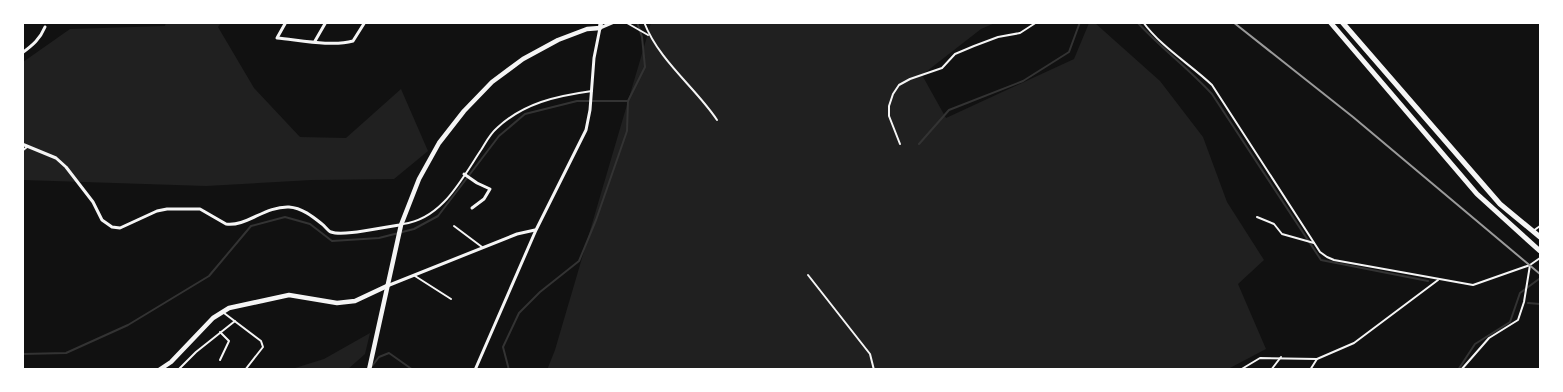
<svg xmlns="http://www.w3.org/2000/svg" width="1563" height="392" font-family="'Noto Sans',sans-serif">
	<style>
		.green { fill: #202020 }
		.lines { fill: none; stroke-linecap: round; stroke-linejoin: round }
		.stream { stroke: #333; stroke-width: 2 }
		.service { stroke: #f5f5f5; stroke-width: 2 }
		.minor { stroke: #f5f5f5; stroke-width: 3 }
		.tertiary { stroke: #f5f5f5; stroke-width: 4.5 }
		.primary { stroke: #f5f5f5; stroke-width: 5 }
		.rail { stroke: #9a9a9a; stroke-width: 2 }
	</style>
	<rect width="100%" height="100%" fill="#111"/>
	<g class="green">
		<polygon points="166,22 221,23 218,27 254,88 300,137 346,138 401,89 428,151 394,179 312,180 206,186 23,180 23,62 70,29 165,26"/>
		<polygon points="651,23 995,23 981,29 922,75 946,118 1074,59 1089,23 1095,23 1160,81 1203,137 1227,202 1264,260 1238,284 1266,349 1228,369 547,370 555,350"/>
		<polygon points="370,333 365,354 348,369 292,369 324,359"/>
	</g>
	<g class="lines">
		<g class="stream">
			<path d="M1137 22C1161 48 1188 68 1212 94L1321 260 1428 281"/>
			<polyline points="919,144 949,110 1023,81 1069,52 1080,22"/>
			<polyline points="1528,303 1540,304"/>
			<polyline points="22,354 66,353 128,325 209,276 251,226 285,217 310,224 332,241 379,238 414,229 438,216 499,136 525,114 577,101 628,101"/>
			<polyline points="372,366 379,357 389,353 413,370"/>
			<polyline points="509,370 503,347 519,313 540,292 579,261 596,220 627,131 628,101 645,67 642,37 637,22"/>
			<polyline points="1458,370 1475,344 1510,322 1520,293 1539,279"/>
		</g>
		<g class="service">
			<path d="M644 22C659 61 695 87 717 120"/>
			<path d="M1143 22C1161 47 1190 64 1212 85L1320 252 1327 257 1334 260 1473 285 1530 265 1540 258"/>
			<polyline points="627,23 648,35"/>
			<polyline points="900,144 889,116 889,106 893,94 899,85 910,79 942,68 955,54 974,46 998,37 1020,33 1037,22"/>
			<polyline points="22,151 27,147"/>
			<polyline points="1257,217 1274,224 1282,234 1314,243"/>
			<path d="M403 224C442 219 461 180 481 150 486 142 490 134 497 128 524 103 556 96 592 91"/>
			<polyline points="454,226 482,247"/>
			<polyline points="1533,231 1540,226"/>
			<polyline points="808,275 870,354 874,370"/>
			<polyline points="415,276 451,299"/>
			<polyline points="224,313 261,341 263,347 245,370"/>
			<polyline points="220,332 229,341 220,360"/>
			<polyline points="178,370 196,352 235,321"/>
			<polyline points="1240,370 1260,358 1317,359"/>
			<polyline points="1271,370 1281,357"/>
			<polyline points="1310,370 1317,359 1354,343 1438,280"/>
			<polyline points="1461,370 1489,338 1518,320 1524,302 1530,265"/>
		</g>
		<g class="minor">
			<path d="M286 22 277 38C299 40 332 47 353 41L365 22"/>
			<polyline points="315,41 326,22"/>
			<path d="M22 53C33 45 40 39 45 27"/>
			<path d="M22 144 56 158 66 167 93 202 102 220 112 227 120 228 157 211 167 209H200L226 224C246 227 265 206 289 207 302 208 312 216 322 224 325 226 328 231 331 232 344 237 386 226 401 225"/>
			<polyline points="464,174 477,183 490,189 484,199 472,208"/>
			<polyline points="387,286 517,234 535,230"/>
			<polyline points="475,370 536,230 586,130 590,110 594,58 600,28 614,22"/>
		</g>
		<g class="tertiary">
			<polyline points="159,370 171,362 213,318 229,308 289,295 337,303 355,301 387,286"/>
			<polyline points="369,370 401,225 419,179 439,143 464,111 492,82 523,59 558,40 587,29 600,28 601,22"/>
		</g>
		<g class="primary">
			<polyline points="1330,22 1477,194 1540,251"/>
			<polyline points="1342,22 1500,204 1540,237"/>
		</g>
		<polyline class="rail" points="1233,22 1353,117 1540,274"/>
	</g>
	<rect width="1563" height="392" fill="none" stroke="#ffffff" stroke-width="48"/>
</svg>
